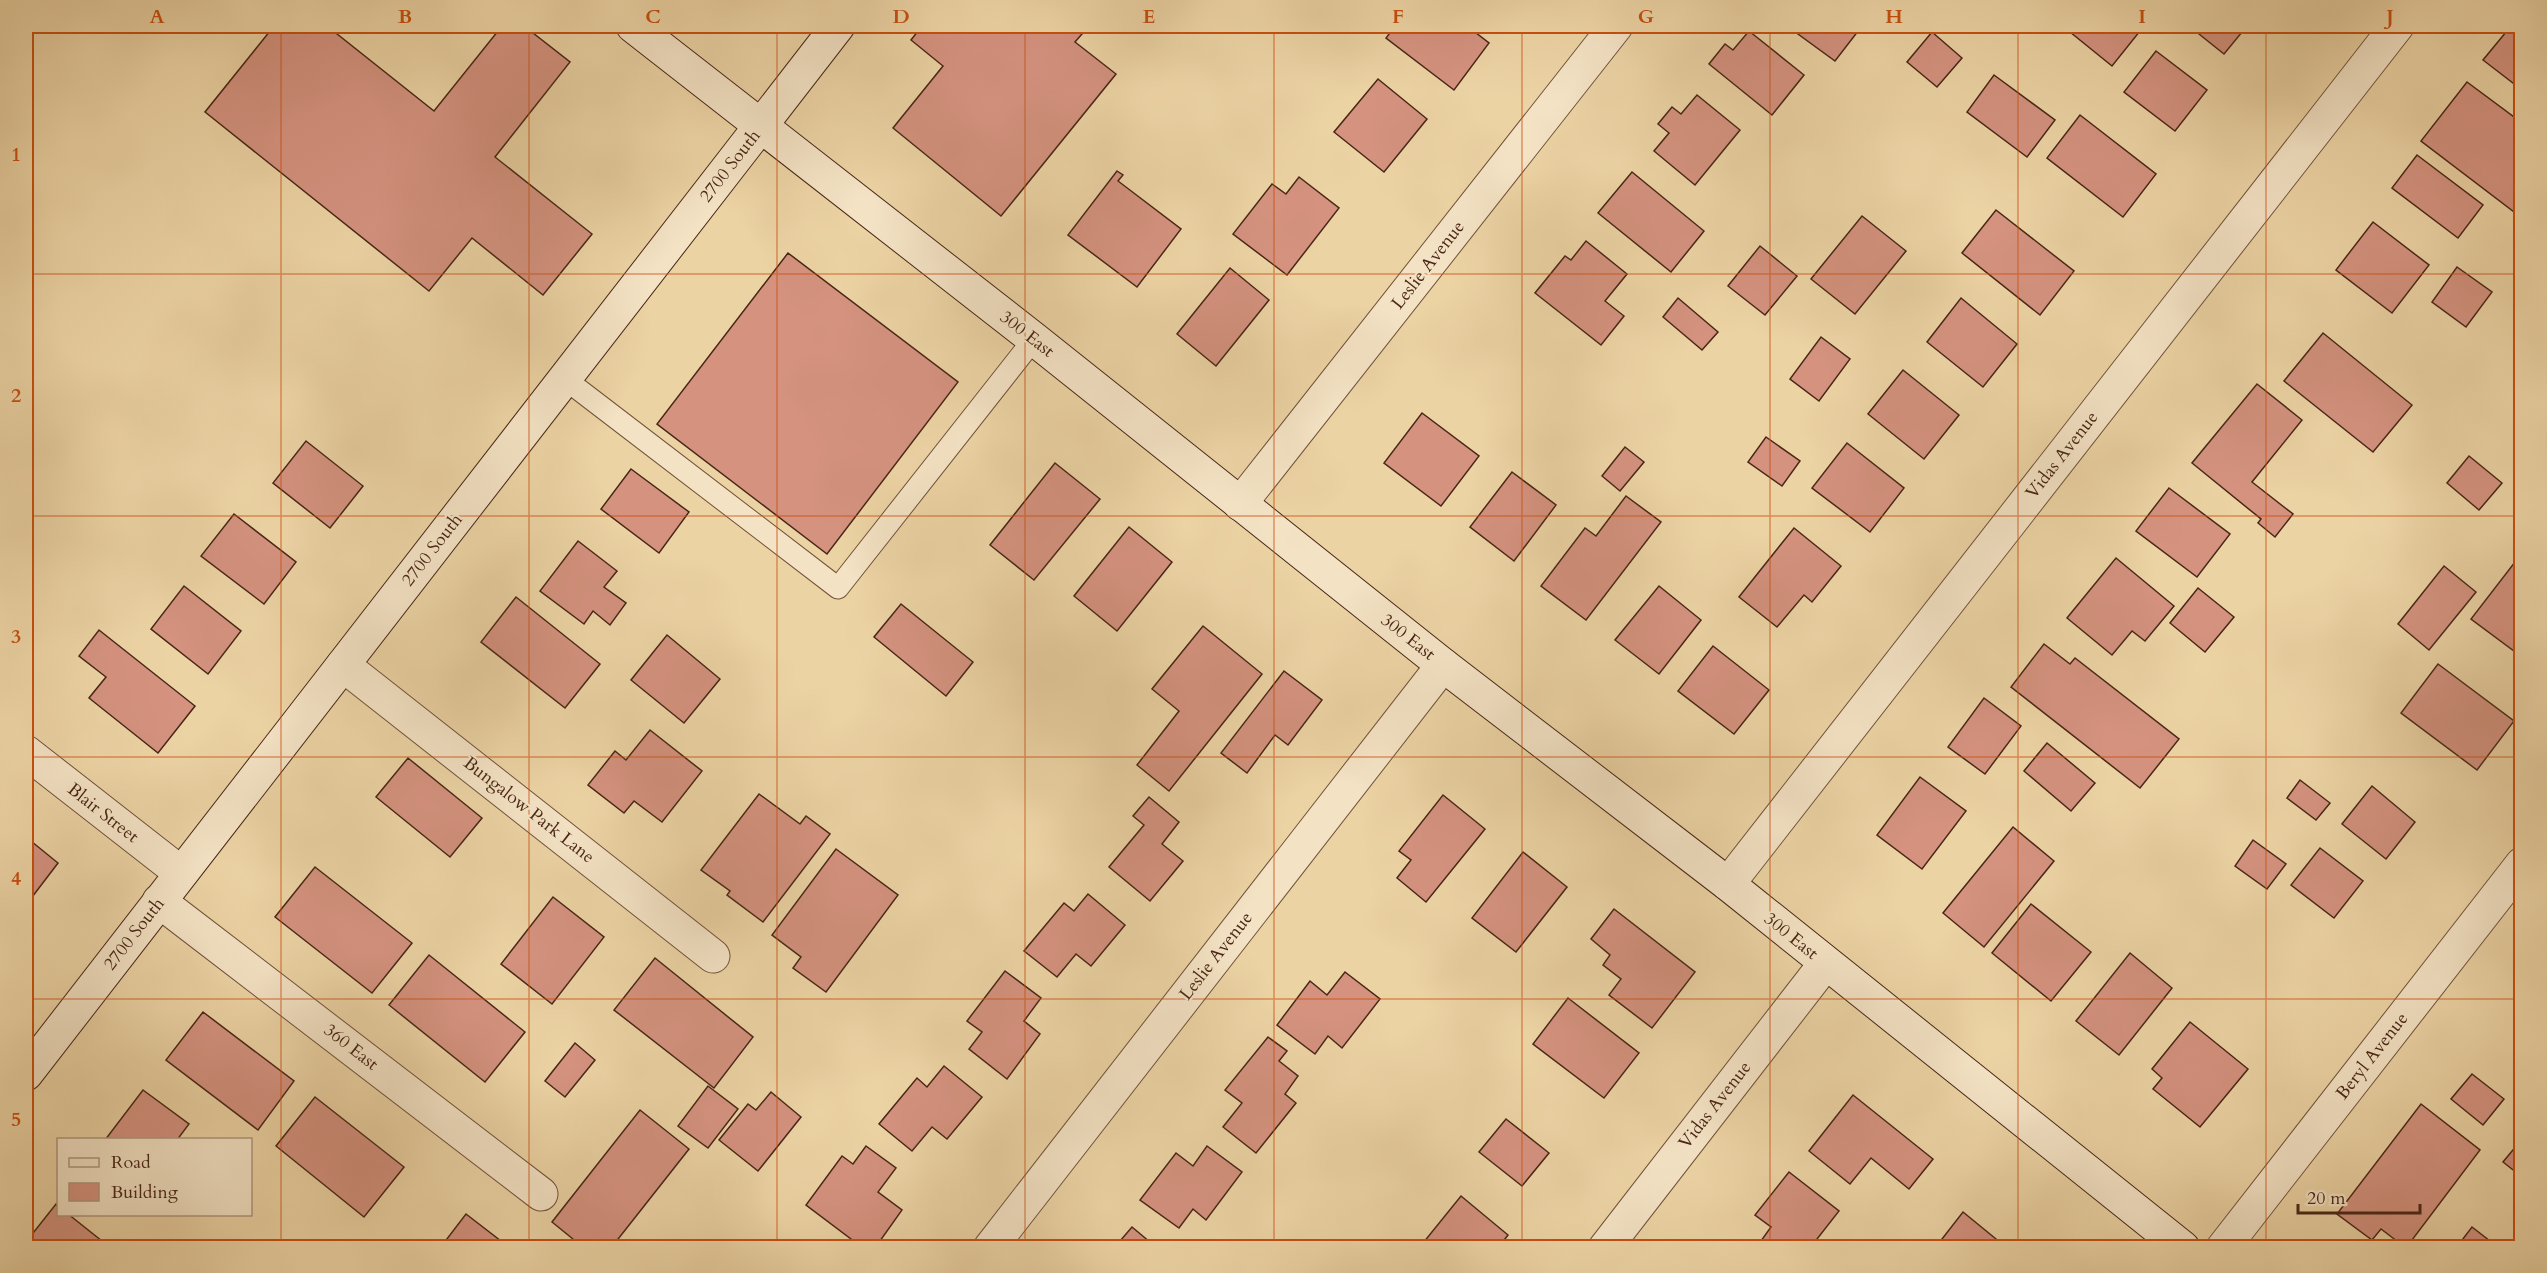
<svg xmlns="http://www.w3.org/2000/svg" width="2547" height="1273" font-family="Cardo,serif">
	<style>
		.building { fill: #d4927f; stroke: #492716; stroke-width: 1.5 }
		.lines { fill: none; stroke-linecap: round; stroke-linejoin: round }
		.lane-casing { stroke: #72523a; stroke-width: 23 }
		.street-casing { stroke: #72523a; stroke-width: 35 }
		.secondary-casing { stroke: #492716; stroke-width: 35 }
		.lane { stroke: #f3e2c4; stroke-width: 21 }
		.street { stroke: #f3e2c4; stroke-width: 33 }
		.secondary { stroke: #f3e2c4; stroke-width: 33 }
		.grid { fill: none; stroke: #c84f0e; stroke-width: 1.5; stroke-opacity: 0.55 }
		.labels { text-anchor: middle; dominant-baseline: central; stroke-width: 4.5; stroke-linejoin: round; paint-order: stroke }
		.street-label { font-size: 18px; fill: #492716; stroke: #f3e2c4 }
		.neatline { fill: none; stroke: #c84f0e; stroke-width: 2 }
		.grid-label { font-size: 20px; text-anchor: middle; font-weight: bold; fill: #c84f0e }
	</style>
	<rect width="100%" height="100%" fill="#ecd3a4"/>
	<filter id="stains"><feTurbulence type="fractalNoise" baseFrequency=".00333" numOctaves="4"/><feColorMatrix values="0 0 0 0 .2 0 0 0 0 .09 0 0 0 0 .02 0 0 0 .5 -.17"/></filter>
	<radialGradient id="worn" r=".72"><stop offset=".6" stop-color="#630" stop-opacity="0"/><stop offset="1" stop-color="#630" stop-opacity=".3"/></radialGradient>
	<g class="building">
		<polygon points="274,26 327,26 434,111 502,26 524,26 570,62 495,157 592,234 543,295 472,238 429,291 205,112"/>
		<polygon points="922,26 1089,26 1075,42 1116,74 1001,216 893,128 943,66 911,40"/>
		<polygon points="1395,26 1467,26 1489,43 1454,90 1386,38"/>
		<polygon points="1787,26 1862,26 1835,61"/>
		<polygon points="2076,26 2144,26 2112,66 2070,32"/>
		<polygon points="2189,26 2247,26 2224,54"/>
		<polygon points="2511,26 2522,26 2522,90 2483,60"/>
		<polygon points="1749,31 1804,75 1772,115 1709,64 1725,44 1733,50"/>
		<polygon points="1932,32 1962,58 1937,87 1907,62"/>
		<polygon points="2156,51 2207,90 2175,131 2124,92"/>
		<polygon points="1994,75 2055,120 2027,157 1967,112"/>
		<polygon points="1378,79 1427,119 1384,172 1334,132"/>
		<polygon points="2467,82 2522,123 2522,218 2421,141"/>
		<polygon points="1697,95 1740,130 1695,185 1654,151 1669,133 1658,124 1672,107 1681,114"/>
		<polygon points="2080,115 2156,174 2123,217 2047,158"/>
		<polygon points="2417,155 2483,205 2458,238 2392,188"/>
		<polygon points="1117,171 1123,175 1118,181 1181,229 1137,287 1068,235"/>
		<polygon points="1632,172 1704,231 1671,272 1598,213"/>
		<polygon points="1299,177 1339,208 1287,275 1233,234 1272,184 1286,194"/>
		<polygon points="1996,210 2074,271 2040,315 1962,253"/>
		<polygon points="1862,216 1906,251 1855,314 1811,279"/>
		<polygon points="2373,222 2429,265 2392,313 2336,270"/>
		<polygon points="1586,241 1627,274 1605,301 1624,316 1601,345 1535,293 1565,256 1571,260"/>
		<polygon points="1760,246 1797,276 1765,315 1728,286"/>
		<polygon points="788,253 958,382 827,554 657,424"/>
		<polygon points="2457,267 2492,292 2466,327 2432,302"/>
		<polygon points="1230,268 1269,300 1216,366 1177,334"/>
		<polygon points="1678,298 1718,332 1702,350 1663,317"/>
		<polygon points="1961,298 2017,344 1983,387 1927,342"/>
		<polygon points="2323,333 2412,405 2373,452 2284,381"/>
		<polygon points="1821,337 1850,359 1819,401 1790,379"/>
		<polygon points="1903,370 1959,415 1924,459 1868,414"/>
		<polygon points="2257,384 2302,420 2252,482 2293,514 2275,537 2258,523 2261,519 2192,463"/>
		<polygon points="1422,413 1479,456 1441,506 1384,463"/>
		<polygon points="1766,437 1800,461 1782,486 1748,462"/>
		<polygon points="306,441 363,486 330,528 273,483"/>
		<polygon points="1847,443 1904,488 1870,532 1812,488"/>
		<polygon points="1625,447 1644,462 1620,491 1602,476"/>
		<polygon points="2469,456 2502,483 2479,510 2447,483"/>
		<polygon points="1055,463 1100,499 1034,580 990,545"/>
		<polygon points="631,469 689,512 659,553 601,509"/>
		<polygon points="1512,472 1556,505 1514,561 1470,527"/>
		<polygon points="2169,488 2230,534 2197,577 2136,531"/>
		<polygon points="1626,496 1661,522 1586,620 1541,586 1585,528 1596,536"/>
		<polygon points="234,514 296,562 264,604 201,556"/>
		<polygon points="1129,527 1172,562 1117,631 1074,596"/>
		<polygon points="1794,528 1841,566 1812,602 1804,595 1777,627 1739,597"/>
		<polygon points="578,541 617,571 604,587 626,603 610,625 593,611 584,624 540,591"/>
		<polygon points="2116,558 2174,606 2145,641 2132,631 2112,655 2067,618"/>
		<polygon points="2515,562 2522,567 2522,657 2471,619"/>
		<polygon points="2444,566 2476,592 2429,650 2398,624"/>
		<polygon points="184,586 241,631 208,674 151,629"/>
		<polygon points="1659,586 1701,620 1659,674 1615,640"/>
		<polygon points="2198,588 2234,617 2205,652 2170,623"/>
		<polygon points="516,597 600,664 565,708 481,642"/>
		<polygon points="901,604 973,662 946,696 874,637"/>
		<polygon points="1203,626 1262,674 1169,791 1137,765 1179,711 1152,689"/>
		<polygon points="99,630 195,706 158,753 89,698 106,677 79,656"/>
		<polygon points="667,635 720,679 684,723 631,680"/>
		<polygon points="2044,644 2070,664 2075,658 2179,739 2140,788 2011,687"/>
		<polygon points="1713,646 1769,690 1734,734 1678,691"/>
		<polygon points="2438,664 2514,721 2477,770 2401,713"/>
		<polygon points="1284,671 1322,700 1288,745 1275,735 1247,773 1221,753"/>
		<polygon points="1984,698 2021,726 1985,774 1948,747"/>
		<polygon points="650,730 702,771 662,822 634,801 624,813 588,785 615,751 626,760"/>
		<polygon points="2047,743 2095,783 2071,811 2024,771"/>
		<polygon points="408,758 482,818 450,857 376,797"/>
		<polygon points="1920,777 1966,811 1922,869 1877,835"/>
		<polygon points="2300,780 2330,803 2316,820 2287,798"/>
		<polygon points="2372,786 2415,822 2386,859 2342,824"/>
		<polygon points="759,794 800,824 806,816 830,834 763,922 727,895 730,891 701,870"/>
		<polygon points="1443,795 1485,829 1426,902 1397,878 1411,860 1399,851"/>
		<polygon points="1149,797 1179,822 1162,844 1183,861 1150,901 1109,867 1144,825 1133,816"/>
		<polygon points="2013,827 2054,861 1984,947 1943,913"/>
		<polygon points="26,837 58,863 26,905"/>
		<polygon points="2253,840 2286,864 2267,889 2235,866"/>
		<polygon points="2320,848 2363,881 2334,918 2291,885"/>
		<polygon points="836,849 898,895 826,992 793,968 801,957 772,935"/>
		<polygon points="1523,852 1567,887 1516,952 1472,918"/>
		<polygon points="315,867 412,943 372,993 275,917"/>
		<polygon points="1088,894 1125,925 1091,966 1076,954 1057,977 1024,951 1064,903 1074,911"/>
		<polygon points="553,897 604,937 552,1004 501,964"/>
		<polygon points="2031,904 2091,952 2051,1001 1992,953"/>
		<polygon points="1614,909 1695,972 1652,1028 1609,995 1621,979 1603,965 1610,955 1591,939"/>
		<polygon points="2130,953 2172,988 2119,1055 2076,1021"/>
		<polygon points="429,955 525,1032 485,1082 389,1005"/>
		<polygon points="655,958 753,1037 714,1088 614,1010"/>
		<polygon points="1005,971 1041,998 1024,1021 1040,1034 1007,1079 969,1049 982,1032 967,1021"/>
		<polygon points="1345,972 1380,999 1342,1048 1328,1036 1315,1054 1277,1025 1310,981 1327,995"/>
		<polygon points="1568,998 1639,1053 1604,1098 1533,1044"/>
		<polygon points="203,1012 294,1081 258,1130 166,1060"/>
		<polygon points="2190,1022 2248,1069 2200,1127 2153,1089 2162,1078 2152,1069"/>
		<polygon points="1268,1037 1287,1051 1279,1061 1298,1076 1285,1094 1296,1103 1256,1153 1223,1127 1242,1103 1225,1090"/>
		<polygon points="575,1043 595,1060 565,1097 545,1081"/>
		<polygon points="944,1066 982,1097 947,1139 932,1127 912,1151 879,1124 917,1078 927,1087"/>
		<polygon points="2472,1074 2504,1099 2483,1125 2451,1099"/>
		<polygon points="708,1086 738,1109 708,1148 678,1126"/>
		<polygon points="143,1090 189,1124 177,1140 105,1140"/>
		<polygon points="771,1092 801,1117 758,1171 719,1140 748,1104 756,1110"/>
		<polygon points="1853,1095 1933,1159 1909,1189 1871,1158 1850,1184 1809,1151"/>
		<polygon points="315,1097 404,1167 364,1217 276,1146"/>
		<polygon points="2421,1104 2480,1150 2406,1248 2381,1229 2372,1240 2337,1214"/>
		<polygon points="640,1110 689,1149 611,1248 584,1248 552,1222"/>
		<polygon points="1506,1119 1549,1153 1522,1186 1479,1152"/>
		<polygon points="2522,1139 2522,1177 2503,1162"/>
		<polygon points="866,1146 896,1168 878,1192 902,1210 875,1248 863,1248 806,1205 842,1156 853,1164"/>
		<polygon points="1207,1146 1242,1172 1206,1220 1193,1209 1179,1228 1140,1200 1176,1153 1193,1166"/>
		<polygon points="1789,1172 1839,1211 1810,1248 1756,1248 1771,1227 1755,1215"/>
		<polygon points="1461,1196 1508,1235 1498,1248 1419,1248"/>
		<polygon points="56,1204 58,1207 58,1214 68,1214 107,1245 104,1248 26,1248 26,1242"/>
		<polygon points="1963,1212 2007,1248 1935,1248"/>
		<polygon points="466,1214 510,1248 440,1248"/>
		<polygon points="1132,1227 1157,1248 1114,1248"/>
		<polygon points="2472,1227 2499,1248 2456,1248"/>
	</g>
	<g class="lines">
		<g class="lane-casing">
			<polyline id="lane" points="565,379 838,588 1034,339"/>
		</g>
		<g class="street-casing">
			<g id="street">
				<polyline points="1240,504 1616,26"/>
				<polyline points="343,665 713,956"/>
				<polyline points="26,752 181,873"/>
				<polyline points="1728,884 2397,26"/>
				<polyline points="159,901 541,1194"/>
				<polyline points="990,1248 1443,665"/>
				<polyline points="1605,1248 1825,964"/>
				<polyline points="2223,1248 2522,864"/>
			</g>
		</g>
		<g class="secondary-casing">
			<g id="secondary">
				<polyline points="633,26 1034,339 1443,665 1728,884 2183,1248"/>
				<polyline points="26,1074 838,26"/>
			</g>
		</g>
		<use href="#lane" class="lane"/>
		<use href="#street" class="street"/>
		<use href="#secondary" class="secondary"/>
	</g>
	<path class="grid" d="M281 26V1248M529 26V1248M777 26V1248M1025 26V1248M1274 26V1248M1522 26V1248M1770 26V1248M2018 26V1248M2266 26V1248M26 274H2522M26 516H2522M26 757H2522M26 999H2522"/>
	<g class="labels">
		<g class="street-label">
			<text transform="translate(730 166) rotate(-52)">2700 South</text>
			<text transform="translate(1428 265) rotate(-52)">Leslie Avenue</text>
			<text transform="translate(1027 334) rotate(38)">300 East</text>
			<text transform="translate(2062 455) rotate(-52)">Vidas Avenue</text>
			<text transform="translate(432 550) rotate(-52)">2700 South</text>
			<text transform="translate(1408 637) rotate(38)">300 East</text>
			<text transform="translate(529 810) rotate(38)">Bungalow Park Lane</text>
			<text transform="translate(103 813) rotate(38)">Blair Street</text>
			<text transform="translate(134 934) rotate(-52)">2700 South</text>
			<text transform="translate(1791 936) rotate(39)">300 East</text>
			<text transform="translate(1216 956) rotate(-52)">Leslie Avenue</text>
			<text transform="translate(351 1047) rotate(38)">360 East</text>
			<text transform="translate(2372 1056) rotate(-52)">Beryl Avenue</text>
			<text transform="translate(1715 1105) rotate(-52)">Vidas Avenue</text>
		</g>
	</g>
	<rect width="2547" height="1273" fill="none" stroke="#ecd3a4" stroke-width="66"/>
	<rect x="57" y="1138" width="195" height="78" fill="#f3e2c4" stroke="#af977e" stroke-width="1.5"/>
	<rect x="69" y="1158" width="30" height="9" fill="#f3e2c4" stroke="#af977e" stroke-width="1.5"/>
	<text x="111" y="1168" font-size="18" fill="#492716">Road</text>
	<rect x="69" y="1183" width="30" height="18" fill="#d4927f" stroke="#af977e" stroke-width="1.5"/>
	<text x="111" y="1198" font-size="18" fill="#492716">Building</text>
	<path d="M2298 1204v9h122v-9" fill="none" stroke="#492716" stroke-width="3"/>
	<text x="2307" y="1204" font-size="18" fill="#492716" stroke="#f3e2c4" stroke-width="4.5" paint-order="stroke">20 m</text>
	<rect x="33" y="33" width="2481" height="1207" class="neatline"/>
	<g class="grid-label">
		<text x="157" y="23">A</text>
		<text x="405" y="23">B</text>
		<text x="653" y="23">C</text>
		<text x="901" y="23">D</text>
		<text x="1149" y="23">E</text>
		<text x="1398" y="23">F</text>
		<text x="1646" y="23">G</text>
		<text x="1894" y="23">H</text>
		<text x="2142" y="23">I</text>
		<text x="2390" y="23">J</text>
		<text x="16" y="161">1</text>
		<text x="16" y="402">2</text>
		<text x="16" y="643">3</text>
		<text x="16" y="885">4</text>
		<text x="16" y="1126">5</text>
	</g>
	<rect width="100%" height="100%" filter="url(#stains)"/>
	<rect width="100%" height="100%" fill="url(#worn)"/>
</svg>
